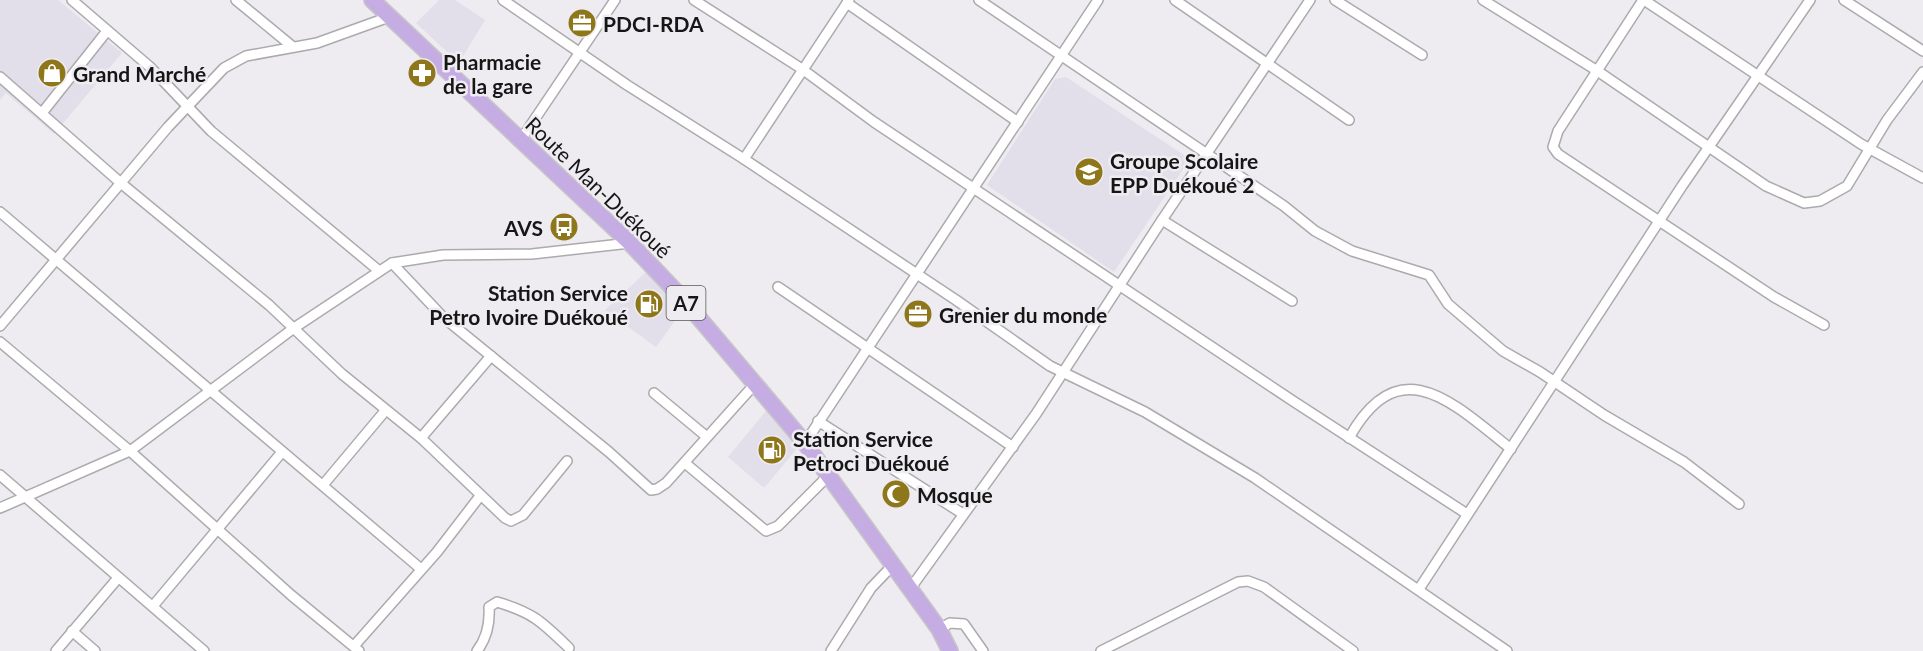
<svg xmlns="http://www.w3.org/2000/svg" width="1923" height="651" font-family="Lato,sans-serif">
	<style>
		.built { fill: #e3dfea }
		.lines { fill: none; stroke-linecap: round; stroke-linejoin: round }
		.minor-casing { stroke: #acaaae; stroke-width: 12 }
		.primary-casing { stroke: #c7c7c7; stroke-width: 18 }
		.minor { stroke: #fff; stroke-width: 9 }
		.primary { stroke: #c5ace3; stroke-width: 15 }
		.labels { text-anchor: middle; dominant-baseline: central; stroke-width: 5; stroke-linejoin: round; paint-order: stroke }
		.shield { fill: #eeecf0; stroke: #575658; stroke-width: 1.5 }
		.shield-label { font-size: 20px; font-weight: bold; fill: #161617 }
		.poi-label { font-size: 21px; font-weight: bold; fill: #161617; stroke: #eeecf0; text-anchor: start }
		.street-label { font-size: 21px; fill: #161617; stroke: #eeecf0 }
	</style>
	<rect width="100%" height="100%" fill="#eeecf0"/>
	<g class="built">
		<polygon points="0,0 58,0 122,53 54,134 6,93 0,100"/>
		<polygon points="439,0 455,0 485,20 459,63 416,23"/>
		<polygon points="1066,77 1190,159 1114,272 987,185 1055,79"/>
		<polygon points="647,271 684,308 656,347 605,310"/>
		<polygon points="770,406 800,445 764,488 728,457"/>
	</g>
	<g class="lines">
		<g class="minor-casing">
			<g id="minor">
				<polyline points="72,0 150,67 211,131 378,270"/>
				<polyline points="236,0 293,47"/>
				<polyline points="503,0 627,85 744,159 956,300 1050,366 1145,412 1255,478 1507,651"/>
				<polyline points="694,0 802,69 874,122 1293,401 1467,514"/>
				<polyline points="979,0 1284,206 1315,231 1352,251 1429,275 1448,304 1503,351 1540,372 1604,415 1684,462 1739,504"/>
				<polyline points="1175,0 1349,120"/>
				<polyline points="1335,0 1422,55"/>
				<polyline points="1483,0 1596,70 1766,186 1804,203 1820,201 1847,186 1887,120 1923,72"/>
				<polyline points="1643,0 1558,131 1553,147 1558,154 1774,297 1824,325"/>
				<polyline points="1644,0 1861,144 1923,178"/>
				<polyline points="1844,0 1923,51"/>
				<polyline points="847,3 1018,122"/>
				<polyline points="0,77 122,184 269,305 342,374 421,438 505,518 511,521 523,515 567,461"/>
				<polyline points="42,113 107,31"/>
				<polyline points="520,141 615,0"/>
				<polyline points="744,159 849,0"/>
				<polyline points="0,212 421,569"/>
				<polyline points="1162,220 1292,301"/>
				<polyline points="392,263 443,317 609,452 651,490 657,489 666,483 754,385"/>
				<polyline points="778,287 1013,447"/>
				<polyline points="0,326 168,127 224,68 246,56 317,43 389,17"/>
				<polyline points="0,342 130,451 291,595 359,651"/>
				<polyline points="654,393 707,437"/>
				<polyline points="818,421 963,514"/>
				<polyline points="421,438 491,356"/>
				<path d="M1349 438C1399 348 1452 402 1511 449"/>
				<polyline points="805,443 1098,0"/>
				<polyline points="685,463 766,531 778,526 829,475"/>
				<polyline points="0,475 204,651"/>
				<polyline points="323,485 385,411"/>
				<polyline points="0,508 130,451 294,328 392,263 443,255 532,254 630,243"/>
				<polyline points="910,589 1036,414 1162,220 1310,0"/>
				<polyline points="1419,589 1682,186 1810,0"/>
				<polyline points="153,606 282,452"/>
				<polyline points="939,629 950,623 964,624 983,651"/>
				<polyline points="72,631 95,651"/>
				<polyline points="354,646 437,552 480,496"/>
				<polyline points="56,651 118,578"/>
				<path d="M477 651C487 638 490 623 489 607L497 602C534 613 542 622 569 648"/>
				<polyline points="831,651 871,588 893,565"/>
				<polyline points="1101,651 1238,582 1248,581 1264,587 1353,651"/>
			</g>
		</g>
		<g class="primary-casing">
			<polyline id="primary" points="372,0 630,243 683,299 805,443 939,629 950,651"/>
		</g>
		<use href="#minor" class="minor"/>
		<use href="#primary" class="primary"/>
	</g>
	<defs>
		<g id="office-disc" transform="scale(1.5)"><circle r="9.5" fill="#8e761b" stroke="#eeecf0"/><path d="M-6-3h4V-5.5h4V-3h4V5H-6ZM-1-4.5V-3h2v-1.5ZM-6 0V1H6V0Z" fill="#fff"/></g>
		<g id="shop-disc" transform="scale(1.5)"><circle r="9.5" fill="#8e761b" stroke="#eeecf0"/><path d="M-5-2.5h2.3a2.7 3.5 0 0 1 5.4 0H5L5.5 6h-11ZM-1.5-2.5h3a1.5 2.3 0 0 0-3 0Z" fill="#fff"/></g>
		<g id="pharmacy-disc" transform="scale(1.5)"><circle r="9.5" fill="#8e761b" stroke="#eeecf0"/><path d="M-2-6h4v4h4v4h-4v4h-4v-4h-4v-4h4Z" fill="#fff"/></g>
		<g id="school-disc" transform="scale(1.5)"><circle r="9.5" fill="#8e761b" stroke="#eeecf0"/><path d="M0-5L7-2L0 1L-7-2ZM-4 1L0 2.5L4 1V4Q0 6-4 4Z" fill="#fff"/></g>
		<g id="bus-disc" transform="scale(1.5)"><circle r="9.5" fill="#8e761b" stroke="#eeecf0"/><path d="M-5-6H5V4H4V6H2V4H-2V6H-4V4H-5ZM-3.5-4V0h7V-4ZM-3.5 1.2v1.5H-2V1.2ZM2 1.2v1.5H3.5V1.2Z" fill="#fff"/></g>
		<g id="fuel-disc" transform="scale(1.5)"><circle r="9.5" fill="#8e761b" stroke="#eeecf0"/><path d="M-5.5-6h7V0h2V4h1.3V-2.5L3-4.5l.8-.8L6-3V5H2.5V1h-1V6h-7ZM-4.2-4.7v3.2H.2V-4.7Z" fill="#fff"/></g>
		<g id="mosque-disc" transform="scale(1.5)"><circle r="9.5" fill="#8e761b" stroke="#eeecf0"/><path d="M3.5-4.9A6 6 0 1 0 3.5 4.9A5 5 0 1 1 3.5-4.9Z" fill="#fff"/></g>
	</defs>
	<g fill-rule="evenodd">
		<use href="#office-disc" x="582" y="23"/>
		<use href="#shop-disc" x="52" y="73"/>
		<use href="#pharmacy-disc" x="422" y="73"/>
		<use href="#school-disc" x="1089" y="172"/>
		<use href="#bus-disc" x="564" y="227"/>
		<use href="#fuel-disc" x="649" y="304"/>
		<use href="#office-disc" x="918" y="314"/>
		<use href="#fuel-disc" x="772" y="450"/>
		<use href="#mosque-disc" x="896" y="494"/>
	</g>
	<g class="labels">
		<rect class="shield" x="666.5" y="286" width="39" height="34" rx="4.5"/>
		<g class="shield-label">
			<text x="686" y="303">A7</text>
		</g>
		<g class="poi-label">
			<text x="603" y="23">PDCI-RDA</text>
			<text x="443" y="61">Pharmacie<tspan x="443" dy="24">de la gare</tspan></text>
			<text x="73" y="73">Grand Marché</text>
			<text x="1110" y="160">Groupe Scolaire<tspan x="1110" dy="24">EPP Duékoué 2</tspan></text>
			<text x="543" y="227" text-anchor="end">AVS</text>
			<text x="628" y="292" text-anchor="end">Station Service<tspan x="628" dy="24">Petro Ivoire Duékoué</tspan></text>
			<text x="939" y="314">Grenier du monde</text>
			<text x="793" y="438">Station Service<tspan x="793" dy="24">Petroci Duékoué</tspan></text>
			<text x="917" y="494">Mosque</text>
		</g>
		<g class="street-label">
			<text transform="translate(599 187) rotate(44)">Route Man-Duékoué</text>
		</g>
	</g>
</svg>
